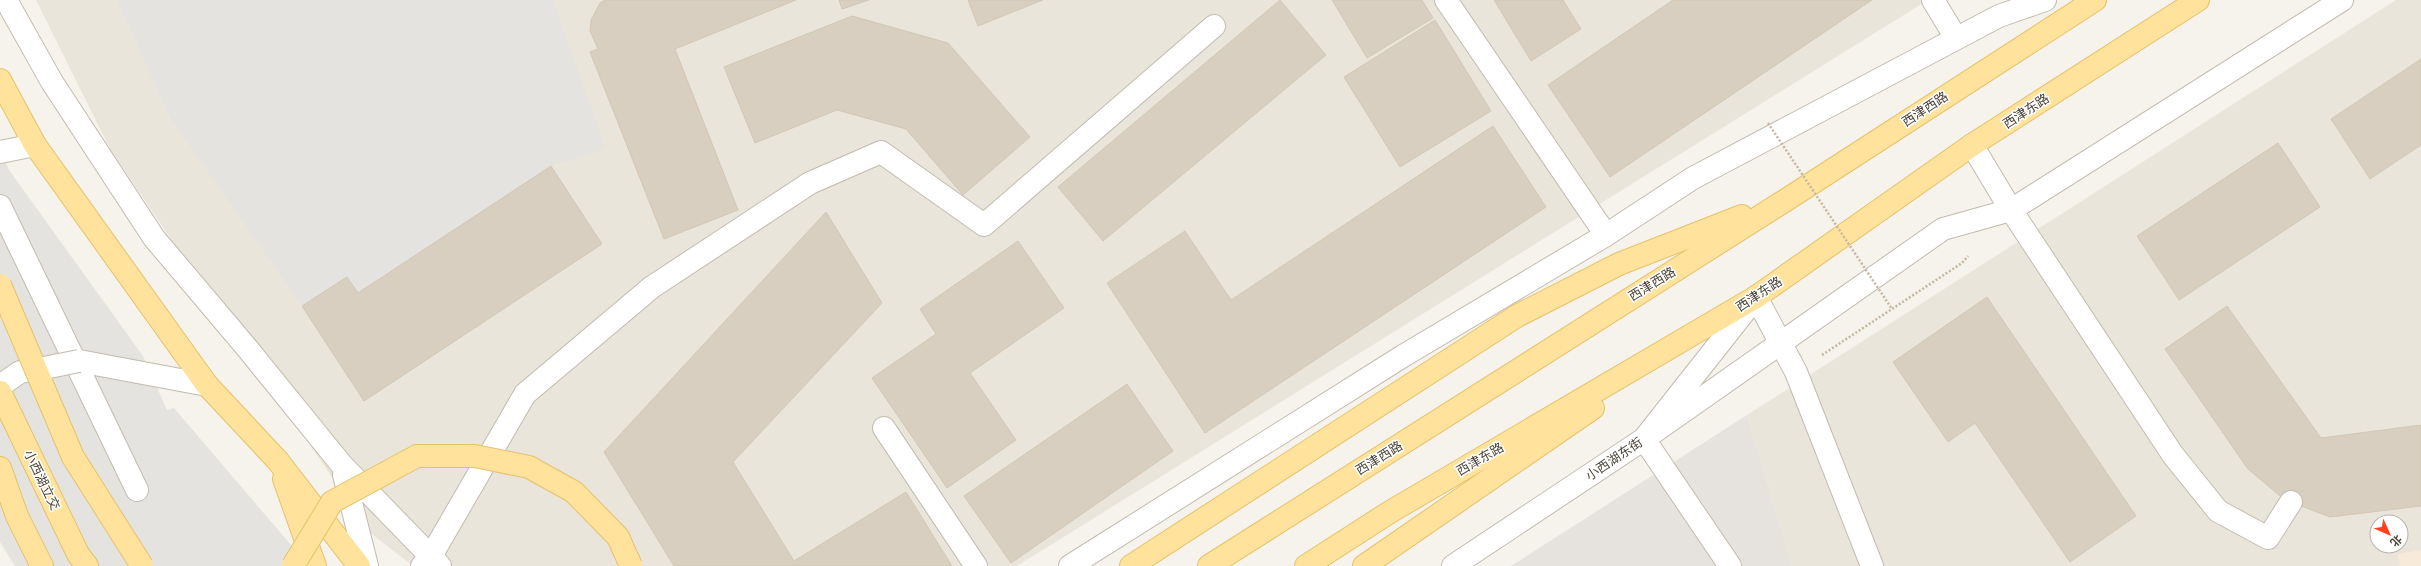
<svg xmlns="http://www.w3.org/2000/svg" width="2421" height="566" font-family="Karla,'Noto Sans SC',sans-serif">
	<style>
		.residential { fill: #eae5da; fill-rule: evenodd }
		.commercial { fill: #f7ead8 }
		.industrial { fill: #e6e2dd }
		.parking { fill: #e5e3e0 }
		.building { fill: #d8cfc1; stroke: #d3c7b4 }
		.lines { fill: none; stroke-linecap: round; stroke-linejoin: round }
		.minor-casing { stroke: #c2bbae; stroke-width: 24 }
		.major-casing { stroke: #e6c16a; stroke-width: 24 }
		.path { stroke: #c4b79f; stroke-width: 2.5; stroke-dasharray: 2 2; stroke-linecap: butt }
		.minor { stroke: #fff; stroke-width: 22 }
		.major { stroke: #ffe39c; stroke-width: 22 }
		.minor-bridge-casing { stroke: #c2bbae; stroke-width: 24; stroke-linecap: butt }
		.major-bridge-casing { stroke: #e6c16a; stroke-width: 24; stroke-linecap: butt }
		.path-bridge { stroke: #c4b79f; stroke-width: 2.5; stroke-dasharray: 2 2; stroke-linecap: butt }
		.minor-bridge { stroke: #fff; stroke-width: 22 }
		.major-bridge { stroke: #ffe39c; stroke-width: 22 }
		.labels { text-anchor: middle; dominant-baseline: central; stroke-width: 3; stroke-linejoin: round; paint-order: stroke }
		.street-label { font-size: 13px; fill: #4b4439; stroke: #fff }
	</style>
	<rect width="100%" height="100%" fill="#f6f3ec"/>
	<g class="residential">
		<polygon points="36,0 1928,0 1017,566 413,566 369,532 110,149"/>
		<path d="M2396 0H2421V566H1792L1747 415ZM2377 522H2401V546H2377Z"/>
	</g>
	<polygon class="commercial" points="2421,550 2421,566 2400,566 2398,554"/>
	<polygon class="industrial" points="1747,415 1792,566 1511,566"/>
	<g class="parking">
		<polygon points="117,0 553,0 606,149 551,166 358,293 347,277 302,306 170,118"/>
		<polygon points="0,150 9,170 143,356 167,410 174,408 309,566 15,566 0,542"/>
	</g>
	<g class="building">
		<polygon points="605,0 796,0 675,49 738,210 664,239 590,52 598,49 590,31 591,20 600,3"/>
		<polygon points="839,0 869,0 842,9"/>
		<polygon points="968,0 1043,0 978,26"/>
		<polygon points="1280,0 1326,55 1103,241 1058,187"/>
		<polygon points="1332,0 1422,0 1433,18 1367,58"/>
		<polygon points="1494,0 1563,0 1581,29 1531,61"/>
		<polygon points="1673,0 1872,0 1610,177 1548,85"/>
		<polygon points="852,16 948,43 1030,137 963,195 906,129 837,110 755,143 724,67"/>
		<polygon points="1435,20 1491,111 1400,167 1344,77"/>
		<polygon points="2421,59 2421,145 2370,179 2331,119"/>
		<polygon points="1493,126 1546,207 1205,433 1107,283 1185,231 1231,300"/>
		<polygon points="2278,143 2320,207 2179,300 2137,236"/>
		<polygon points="551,166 602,244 364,401 302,306 347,277 358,293"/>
		<polygon points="826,212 882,303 733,462 794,561 906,492 952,566 674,566 604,452"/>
		<polygon points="1018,241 1064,308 970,373 1016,440 947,488 872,378 936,334 920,309"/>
		<polygon points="1987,297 2136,516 2070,562 1975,423 1948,442 1893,362"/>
		<polygon points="2227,306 2321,438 2421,425 2421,506 2330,517 2285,500 2248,469 2165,349"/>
		<polygon points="1127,384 1173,451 1011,563 964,496"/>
	</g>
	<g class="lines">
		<g class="minor-casing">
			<g id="minor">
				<polyline points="6,0 52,82 154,238 247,348 341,464 440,566"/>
				<polyline points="1446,0 1606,235"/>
				<polyline points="1933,0 1956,38"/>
				<polyline points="1972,145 2011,210 2173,455 2218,511 2268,538 2291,502"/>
				<polyline points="0,152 35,145"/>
				<polyline points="0,206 137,490"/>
				<polyline points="79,361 207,385"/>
				<polyline points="0,386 20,372 44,368"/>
				<polyline points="884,428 976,566"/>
				<polyline points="344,475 367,566"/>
				<polyline points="422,566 431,556 525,394 652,287 810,183 881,152 984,225 1214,26"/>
				<polyline points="1070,566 1403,356 1606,235 1693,178 1999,16 2045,0"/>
				<polyline points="1453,566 1644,439 1756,297 1796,372 1872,566"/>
				<polyline points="1730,566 1644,439 1943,229 2011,210 2342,0"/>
			</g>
		</g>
		<g class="major-casing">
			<g id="major">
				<polyline points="0,80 35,145 207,385 278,461 359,566"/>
				<polyline points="0,392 78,554 87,566"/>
				<polyline points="0,468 17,516 42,566"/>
				<polyline points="284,479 315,566"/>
				<polyline points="1131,566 1517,316 1619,264 1742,216"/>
				<polyline points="1209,566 1786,200 2095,0"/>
				<polyline points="1306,566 1390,512 1756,297 1972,145 2198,0"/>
				<polyline points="1364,566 1593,408"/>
			</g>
		</g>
		<polyline class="path" points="1822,355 1962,263 1968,256"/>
		<use href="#minor" class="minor"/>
		<use href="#major" class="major"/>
		<g class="minor-bridge-casing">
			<polyline id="minor-bridge" points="44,368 79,361"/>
		</g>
		<g class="major-bridge-casing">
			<g id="major-bridge">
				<polyline points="0,285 73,457 142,566"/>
				<polyline points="293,566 332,502 417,456 475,456 529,467 574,492 618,537 631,566"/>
			</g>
		</g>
		<polyline class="path-bridge" points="1768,123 1892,309"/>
		<use href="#minor-bridge" class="minor-bridge"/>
		<use href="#major-bridge" class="major-bridge"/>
	</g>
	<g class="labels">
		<g class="street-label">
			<text transform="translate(1925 109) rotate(-33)">西津西路</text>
			<text transform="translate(2026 111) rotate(-33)">西津东路</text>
			<text transform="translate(1652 284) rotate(-32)">西津西路</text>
			<text transform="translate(1759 294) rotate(-33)">西津东路</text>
			<text transform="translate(1379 458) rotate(-32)">西津西路</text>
			<text transform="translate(1480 459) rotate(-30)">西津东路</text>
			<text transform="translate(1614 459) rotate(-34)">小西湖东街</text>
			<text transform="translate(42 480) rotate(64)">小西湖立交</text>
		</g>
	</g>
	<g transform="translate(2389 534) rotate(135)"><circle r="19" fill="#ffffff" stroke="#b7b4b0"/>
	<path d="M0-3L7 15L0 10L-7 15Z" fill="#fc3f1d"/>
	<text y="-6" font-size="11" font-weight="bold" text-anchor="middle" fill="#4b4439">北</text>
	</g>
</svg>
